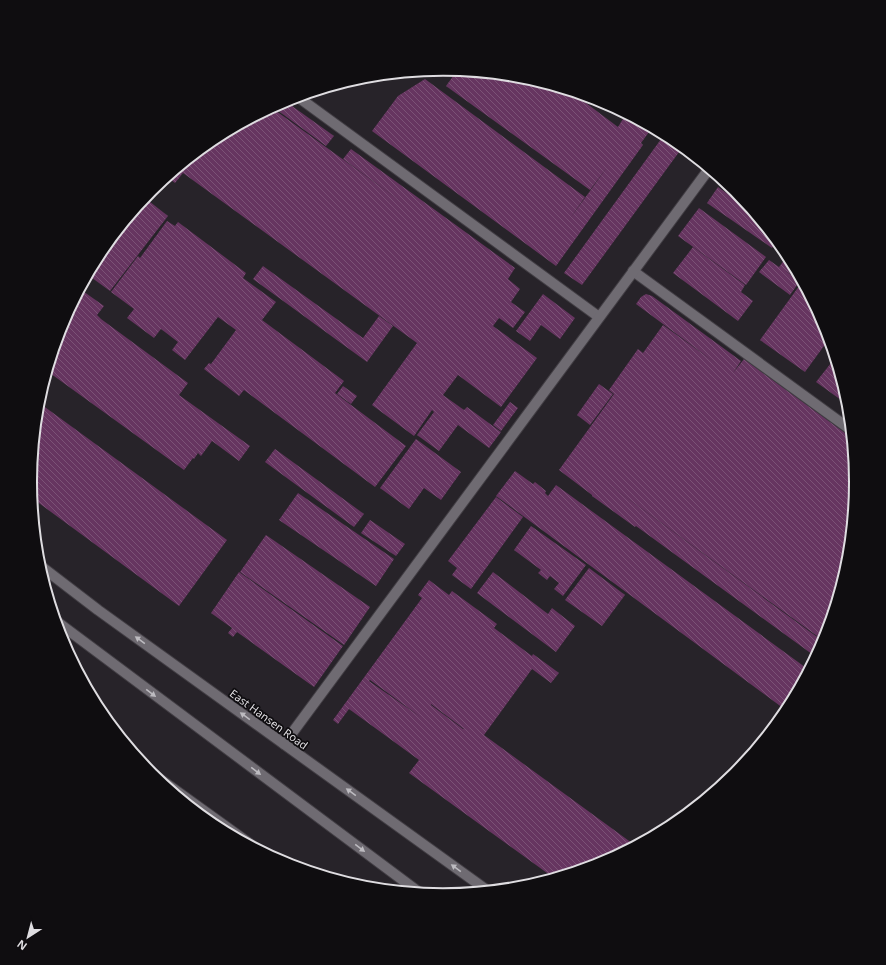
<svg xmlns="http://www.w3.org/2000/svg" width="886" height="965" font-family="'Noto Sans',sans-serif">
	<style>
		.building { fill: url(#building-back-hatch); fill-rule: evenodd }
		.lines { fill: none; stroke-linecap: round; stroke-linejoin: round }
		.service-casing { stroke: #423e44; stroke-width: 12 }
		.minor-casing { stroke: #423e44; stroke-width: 12 }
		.secondary-casing { stroke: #423e44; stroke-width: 12 }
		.service { stroke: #6f6b72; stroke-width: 10 }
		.minor { stroke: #6f6b72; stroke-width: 10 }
		.secondary { stroke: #6f6b72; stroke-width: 10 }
		.oneway { fill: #bdbbc0 }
		.labels { text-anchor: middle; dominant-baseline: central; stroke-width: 3.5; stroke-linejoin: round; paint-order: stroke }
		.street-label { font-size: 11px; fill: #dfdde1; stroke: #0f0d10 }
		.rim { fill: none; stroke: #dfdde1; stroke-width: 2 }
	</style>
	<defs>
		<pattern id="building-back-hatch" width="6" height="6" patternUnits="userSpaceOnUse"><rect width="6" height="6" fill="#663560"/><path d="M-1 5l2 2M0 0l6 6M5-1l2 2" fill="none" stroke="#7b5276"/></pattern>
	</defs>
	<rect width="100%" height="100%" fill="#272329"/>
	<g class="building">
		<polygon points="454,71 524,77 570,91 618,127 626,114 652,128 641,143 643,145 556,266 372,131 398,96 425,79 585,197 569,220 608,166 590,190 446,86 456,72"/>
		<polygon points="285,101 334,136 326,146 273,107"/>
		<polygon points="272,108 410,208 343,159 351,149 515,268 508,279 520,289 511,302 525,312 513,328 499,318 493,326 537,358 501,407 458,375 443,395 464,410 467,407 501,432 489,448 458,425 439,451 417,435 434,412 432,410 414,436 372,405 417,343 183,173 175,183 167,177 214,139"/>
		<polygon points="664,135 682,148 582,285 564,273"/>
		<polygon points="718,187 752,211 777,241 772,248 707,203"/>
		<polygon points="145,198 168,216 110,291 88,275 100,253"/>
		<polygon points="699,208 766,257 746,285 678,236"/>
		<polygon points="167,221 175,226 178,222 246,273 243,278 276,302 262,320 344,381 335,393 406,446 375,487 244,390 239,396 204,369 209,363 211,364 236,330 218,317 185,360 172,350 178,342 161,329 154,338 127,318 134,309 111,292 138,256 140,258"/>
		<polygon points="693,247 745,285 741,292 753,301 738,321 673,273"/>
		<polygon points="788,255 797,273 794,276 784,270 800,281 790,295 759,272 769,260 779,267"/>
		<polygon points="263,266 363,338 379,316 393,326 367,362 253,279"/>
		<polygon points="802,282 825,325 829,339 805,372 760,340"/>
		<polygon points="80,289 104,306 97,315 101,319 188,383 179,395 250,446 239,461 212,441 201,456 198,453 194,459 193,458 184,470 47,371 62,324"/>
		<polygon points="543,294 575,318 560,339 541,325 530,341 516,331"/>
		<polygon points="646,294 652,296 741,361 733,373 744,359 852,438 856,483 848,563 824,641 597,476 824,642 816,657 636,526 635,527 592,496 592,495 559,470 614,394 609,390 638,349 643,353 663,325 717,364 636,304 641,297"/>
		<polygon points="835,358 848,402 848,405 816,382"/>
		<polygon points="599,384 613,394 590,425 577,415"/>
		<polygon points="343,386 357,396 351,404 337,394"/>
		<polygon points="38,402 227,540 179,606 32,498 30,482"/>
		<polygon points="510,402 518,408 501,431 493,425"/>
		<polygon points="416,439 461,472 441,500 424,488 409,509 380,488"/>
		<polygon points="275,449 364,514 354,527 265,462"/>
		<polygon points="515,471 533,484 535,482 546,491 545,493 548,496 556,485 809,670 787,711 496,496"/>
		<polygon points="298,493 394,559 376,586 279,520"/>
		<polygon points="496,497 523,517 471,589 452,575 457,568 448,561"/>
		<polygon points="370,520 405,544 396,556 361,533"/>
		<polygon points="531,526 586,565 563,596 554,589 559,583 550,576 547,580 538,573 541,570 514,550"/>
		<polygon points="266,535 370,607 344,645 240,572"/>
		<polygon points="589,568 625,595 602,626 565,600"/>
		<polygon points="239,572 343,646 314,687 237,632 233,637 228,633 232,628 211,613"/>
		<polygon points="493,572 548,614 552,608 575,626 556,652 477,593"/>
		<path d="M429 580 449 595 452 591 497 624 494 628 532 656 533 654 559 673 551 683 532 669 484 735 636 846 601 864 554 878 409 773 419 760 349 709 338 724 333 720 422 598 418 595ZM370 680 422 718 369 681ZM431 704 464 729H463L431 705Z"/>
		<polygon points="783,710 786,712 757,748 756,747"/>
	</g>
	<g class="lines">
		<g class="service-casing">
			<g id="service">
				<polyline points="298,97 599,317"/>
				<polyline points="633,271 851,430"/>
			</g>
		</g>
		<g class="minor-casing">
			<g id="minor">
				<polyline points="284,744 709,169"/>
				<polyline points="146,769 257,849"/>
			</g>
		</g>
		<g class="secondary-casing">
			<g id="secondary">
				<polyline points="38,564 98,610 488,891"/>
				<polyline points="56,621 420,893"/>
			</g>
		</g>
		<use href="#service" class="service"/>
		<use href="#minor" class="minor"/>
		<use href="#secondary" class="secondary"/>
	</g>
	<defs><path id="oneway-solid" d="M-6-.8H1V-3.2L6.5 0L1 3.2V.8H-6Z"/></defs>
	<g class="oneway">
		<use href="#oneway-solid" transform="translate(140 640) rotate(-144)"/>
		<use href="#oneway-solid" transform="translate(151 693) rotate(37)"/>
		<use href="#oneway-solid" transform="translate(245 716) rotate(-144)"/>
		<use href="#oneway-solid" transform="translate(256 771) rotate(37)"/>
		<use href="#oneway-solid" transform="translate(351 792) rotate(-144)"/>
		<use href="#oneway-solid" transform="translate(360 848) rotate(37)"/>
		<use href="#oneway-solid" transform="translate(456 868) rotate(-144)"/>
	</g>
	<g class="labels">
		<g class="street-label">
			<text transform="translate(269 719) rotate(36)">East Hansen Road</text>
		</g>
	</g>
	<path d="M0 0H886V965H0ZM37 482a406 406 0 1 1 812 0a406 406 0 1 1-812 0Z" fill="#0f0d10" fill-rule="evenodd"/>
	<path class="rim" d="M37 482a406 406 0 1 1 812 0a406 406 0 1 1-812 0Z"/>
	<g transform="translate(28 937) rotate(216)" stroke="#0f0d10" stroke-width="3" paint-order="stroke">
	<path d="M0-3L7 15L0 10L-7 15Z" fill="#dfdde1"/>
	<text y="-6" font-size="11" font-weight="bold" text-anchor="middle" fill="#dfdde1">N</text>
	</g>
</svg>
